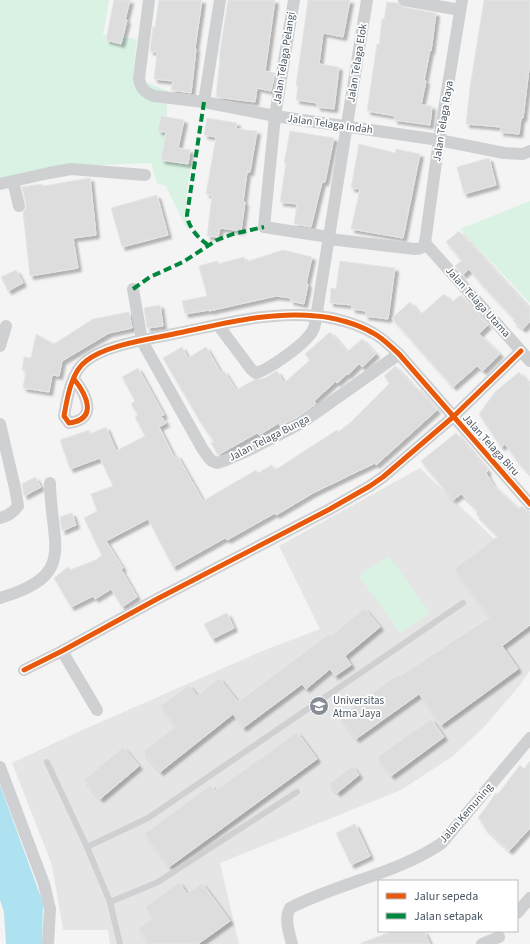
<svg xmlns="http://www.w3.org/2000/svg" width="530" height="944" font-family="'Source Sans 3',sans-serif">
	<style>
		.education { fill: #e6e5e6 }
		.green { fill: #d9f2e3 }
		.water { fill: #aee2f0 }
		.building { fill: #ddddde; stroke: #e5e6e7; filter: url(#shadow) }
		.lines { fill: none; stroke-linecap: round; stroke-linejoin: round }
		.lane { stroke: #ced0d2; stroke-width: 6 }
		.street { stroke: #ced0d2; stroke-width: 12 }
		.quiet { stroke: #00873e; stroke-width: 4; stroke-dasharray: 8 4; stroke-linecap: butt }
		.cycleway-casing { stroke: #fff; stroke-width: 8 }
		.cycleway { stroke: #e8590c; stroke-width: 5 }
		.labels { text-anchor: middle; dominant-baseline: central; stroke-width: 3.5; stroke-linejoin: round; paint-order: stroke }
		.street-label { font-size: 11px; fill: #4a5661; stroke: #fff }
		.poi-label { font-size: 11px; fill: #4a5661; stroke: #fff; text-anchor: start }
	</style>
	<defs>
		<filter id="shadow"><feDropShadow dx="3.5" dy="3.5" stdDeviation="1" flood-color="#0004"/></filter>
	</defs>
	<rect width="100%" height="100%" fill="#f4f4f4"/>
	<polygon class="education" points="420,468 530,573 530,671 520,685 484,727 453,756 401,790 220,863 239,944 110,944 108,930 63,930 52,865 12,763 78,732 262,651 320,629 279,546"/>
	<g class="green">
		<polygon points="0,0 109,0 103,35 137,39 133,77 168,91 164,161 191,164 186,201 188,232 166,186 157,183 151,163 101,165 43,172 0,181"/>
		<polygon points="530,201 530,303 460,229"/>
		<polygon points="389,556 430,613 400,633 359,576"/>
	</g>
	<polygon class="water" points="0,785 43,903 42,944 6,944 4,912 0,900"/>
	<g class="building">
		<polygon points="114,0 130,0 125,20 127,20 121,44 106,40"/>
		<polygon points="159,0 202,0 195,48 196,49 191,93 171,90 173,81 154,79 157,52 150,51 153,27 155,27"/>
		<polygon points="228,0 275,0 265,71 275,73 271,91 257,88 255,102 216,97 220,58 219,58"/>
		<polygon points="308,0 350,0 343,37 323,33 319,64 339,67 334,109 317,107 317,103 296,100 298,86 296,86"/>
		<polygon points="484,0 530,0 530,61 523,118 521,118 519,134 500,132 501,127 466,124 470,87"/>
		<polygon points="387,2 397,3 403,7 436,13 431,51 430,50 424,81 426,81 421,105 432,106 430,125 394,120 395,116 367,111 377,44 379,45 382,19 384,19"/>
		<polygon points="161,116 184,120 178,148 190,150 188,164 161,160 166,132 158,131"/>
		<polygon points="207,118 237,123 236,129 257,131 250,172 247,172 243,202 245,202 241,231 220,228 218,237 207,236 212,195 206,194 216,137 204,135"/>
		<polygon points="290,131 334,138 325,182 322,182 311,227 294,224 297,204 280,202 286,163 284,163"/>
		<polygon points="359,144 395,153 396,149 420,154 403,238 351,229 360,189 351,188"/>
		<polygon points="489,158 496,185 464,194 457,167"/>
		<polygon points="90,178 96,235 73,238 78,268 30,276 23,212 26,208 26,205 22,187 42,184 43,186"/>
		<polygon points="157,195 168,235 122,247 111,208"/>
		<polygon points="459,231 530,309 530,321 523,329 513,321 515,319 485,288 469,269 463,275 455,266 462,260 446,242"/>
		<polygon points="283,250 312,257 306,284 308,284 304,304 290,301 291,298 276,296 209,311 209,310 185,314 182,301 207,296 199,266 217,261 218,264 244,257 246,262"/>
		<polygon points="340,261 395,268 388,319 365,316 366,311 352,309 352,305 330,303 331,288 336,289"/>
		<polygon points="16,270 23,283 8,291 1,277"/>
		<polygon points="444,294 452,302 461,295 488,325 479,334 500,354 483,371 477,366 453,387 392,318 410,302 420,315"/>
		<polygon points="160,305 163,326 147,328 144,308"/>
		<polygon points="129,312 132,328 109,333 62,361 59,376 52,375 49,392 23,388 26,371 22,370 24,357 31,358 36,334 54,344 93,319"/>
		<polygon points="330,332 347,352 362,339 376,354 362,367 359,364 348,375 347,374 337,383 336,381 314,401 316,404 296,418 280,426 279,423 259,435 257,433 218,455 211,443 214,442 201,423 163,358 182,347 188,358 206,347 221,373 224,371 236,390 254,380 265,378 277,371 284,383 310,360 305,354"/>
		<polygon points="395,366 415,388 416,387 437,410 376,465 375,463 313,493 276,515 275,513 227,540 225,538 173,567 148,519 106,541 123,568 121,569 137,597 122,607 111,589 95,599 93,596 71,607 54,578 68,567 70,570 98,559 98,558 102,556 84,518 97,511 91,494 113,486 100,458 70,469 60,440 89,430 90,434 106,427 116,451 145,436 135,417 138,415 131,404 135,401 122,377 138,368 164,415 161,416 166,423 159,427 174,457 177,455 203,501 256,470 258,473 272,465 275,470 337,430 338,432 350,423 390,383 384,376"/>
		<polygon points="519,372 530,385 530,474 518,462 505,444 501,447 479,414 495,392"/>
		<polygon points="456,433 488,471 486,473 493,485 518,509 522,506 530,515 530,625 502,646 518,669 441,725 419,694 356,739 339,717 399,674 400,676 490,617 454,569 498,536 476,514 478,511 461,494 453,500 421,461"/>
		<polygon points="35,477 41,487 24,496 22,484"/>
		<polygon points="72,513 76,525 62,531 60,517"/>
		<polygon points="364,608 380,627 345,656 351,665 335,676 330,669 306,689 302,684 243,728 233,714 160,772 143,752 175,726 160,706 189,685 197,696 219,678 238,702 329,634 331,636"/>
		<polygon points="227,613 234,628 212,639 204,624"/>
		<polygon points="431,719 444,737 391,776 377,757"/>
		<polygon points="297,732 317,759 169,867 144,834 211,785 215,791"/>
		<polygon points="123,747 139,766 100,799 84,780"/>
		<polygon points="530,761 530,828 509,851 483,826 485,824 478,818 496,793 498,794 520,765 524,769"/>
		<polygon points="352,766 359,775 337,793 329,784"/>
		<polygon points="355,824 370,856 351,865 336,833"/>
		<polygon points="179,882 187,894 202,883 230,921 198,944 150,944 138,928 153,917 145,907"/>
		<polygon points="393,931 424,931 430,944 361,944 361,943"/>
	</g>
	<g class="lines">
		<g class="lane">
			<polyline points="47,762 87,847"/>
			<polyline points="110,902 158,882 297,792"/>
			<polyline points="120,944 110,902 87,847 148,818 463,603"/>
		</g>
		<g class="street">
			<path d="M149 0 139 78C140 88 145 93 154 96L204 102 275 116 439 140 504 153 523 154 530 151"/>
			<polyline points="294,0 275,116 264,227 329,237"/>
			<polyline points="404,0 460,10"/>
			<polyline points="204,102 220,0"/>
			<polyline points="13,181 49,173 71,169 145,175"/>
			<polyline points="0,184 13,181 19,206"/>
			<path d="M329 239 415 249C420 249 423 248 425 243L439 140 462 0"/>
			<polyline points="425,243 530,361"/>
			<polyline points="133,289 142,341 202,448 209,458 212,461 217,463 226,460 245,452 300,424 399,354"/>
			<path d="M218 325 251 369 256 373C268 370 300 347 308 337 312 333 314 329 315 324L367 0"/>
			<polyline points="0,346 6,326"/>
			<path d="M74 379C86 394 99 419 69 423L64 416C67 399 71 372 86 361 107 344 152 339 178 333 223 324 270 311 316 316 333 317 358 324 373 333 383 338 391 347 399 354L530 504"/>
			<path d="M0 424 15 488 18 506C13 513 8 516 0 518"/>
			<path d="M0 598C78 575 51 546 50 483"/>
			<polyline points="62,651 97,710"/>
			<polyline points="24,670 62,651 157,599 330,509 370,486 383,477 453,417 521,351"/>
			<polyline points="0,767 44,884 50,909 48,944"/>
			<polyline points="517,913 530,898"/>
			<path d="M292 944C289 932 284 919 290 908 338 883 399 873 442 843L530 738"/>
			<polyline points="482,944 499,937"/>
		</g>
		<g class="quiet">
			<path d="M204 102 187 215C188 227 198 238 208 245"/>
			<polyline points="133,289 150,277 183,262 217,240 233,234 264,227"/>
		</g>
		<g class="cycleway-casing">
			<g id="cycleway">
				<path d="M74 379C86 394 99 419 69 423L64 416C67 399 71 372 86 361 107 344 152 339 178 333 223 324 270 311 316 316 333 317 358 324 373 333 383 338 391 347 399 354L530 504"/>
				<polyline points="24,670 62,651 157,599 330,509 370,486 383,477 453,417 521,351"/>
			</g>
		</g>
		<use href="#cycleway" class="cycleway"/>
	</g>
	<defs>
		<g id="university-disc" transform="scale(1)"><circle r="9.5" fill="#868d94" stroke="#fff"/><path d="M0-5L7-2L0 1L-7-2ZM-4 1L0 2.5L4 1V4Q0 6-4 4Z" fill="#fff"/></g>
	</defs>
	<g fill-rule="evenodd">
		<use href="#university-disc" x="319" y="706"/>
	</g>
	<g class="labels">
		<g class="street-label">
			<text transform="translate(284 58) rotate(-81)">Jalan Telaga Pelangi</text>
			<text transform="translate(357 63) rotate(-81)">Jalan Telaga Elok</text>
			<text transform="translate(443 121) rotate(-81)">Jalan Telaga Raya</text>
			<text transform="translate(330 124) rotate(8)">Jalan Telaga Indah</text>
			<text transform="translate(478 302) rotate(48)">Jalan Telaga Utama</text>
			<text transform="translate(269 438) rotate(-27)">Jalan Telaga Bunga</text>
			<text transform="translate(491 445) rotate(48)">Jalan Telaga Biru</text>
			<text transform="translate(466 813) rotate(-49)">Jalan Kemuning</text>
		</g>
		<g class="poi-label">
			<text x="333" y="700">Universitas<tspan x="333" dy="13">Atma Jaya</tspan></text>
		</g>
	</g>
	<rect x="378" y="880" width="140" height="52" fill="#ffffff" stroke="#b7bbc0"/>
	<rect x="386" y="893" width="20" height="6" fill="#e8590c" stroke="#b7bbc0"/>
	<text x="414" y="900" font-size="12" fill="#4a5661">Jalur sepeda</text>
	<rect x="386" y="913" width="20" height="6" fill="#00873e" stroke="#b7bbc0"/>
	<text x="414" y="920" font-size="12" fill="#4a5661">Jalan setapak</text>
</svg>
